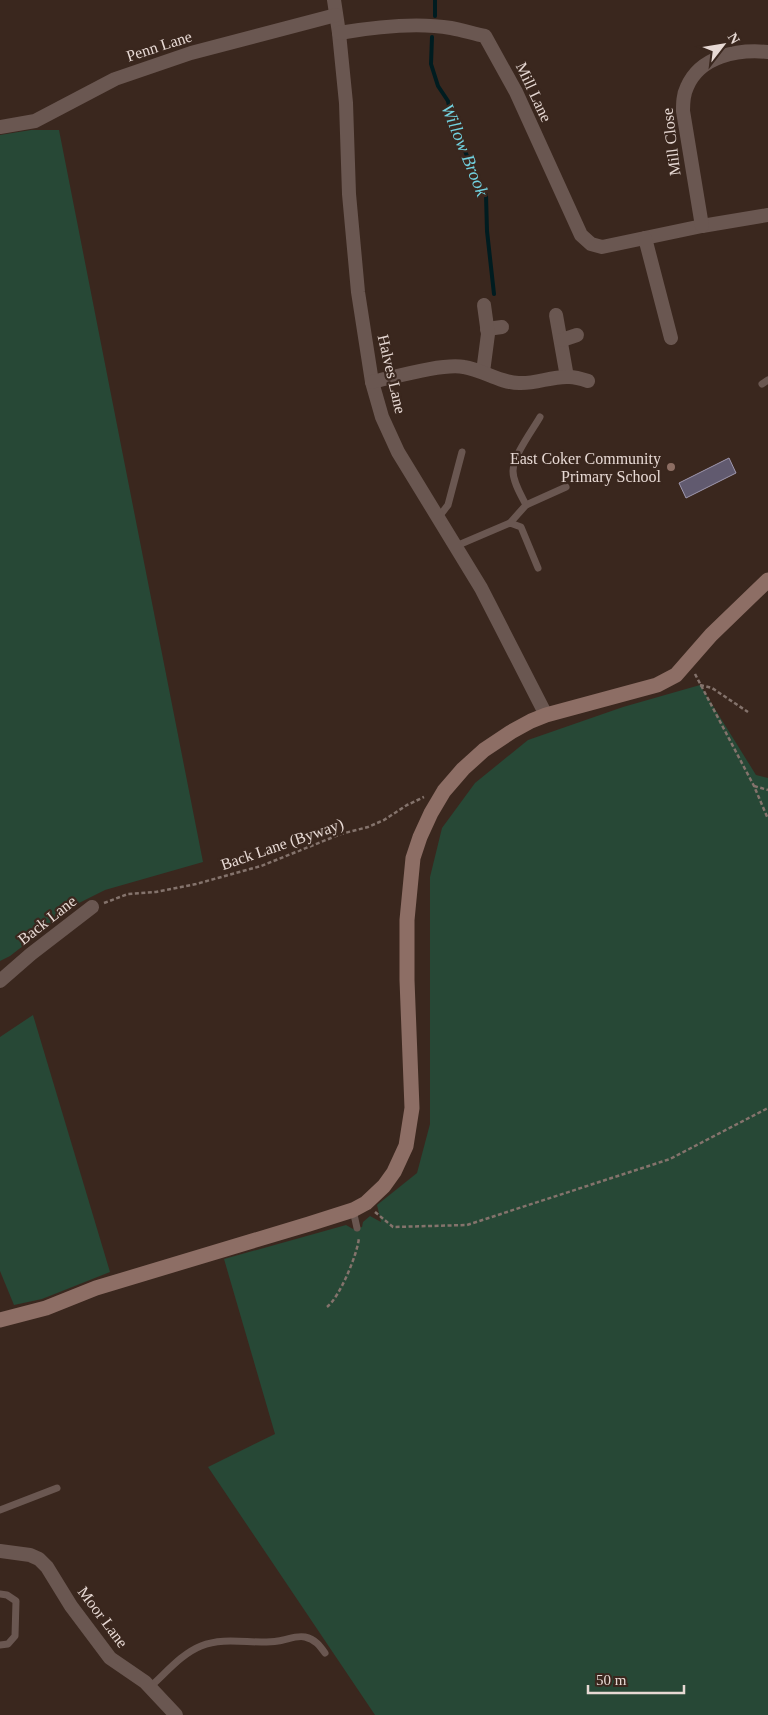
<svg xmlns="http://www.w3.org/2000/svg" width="768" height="1715" font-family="Georgia,serif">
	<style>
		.green { fill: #274836 }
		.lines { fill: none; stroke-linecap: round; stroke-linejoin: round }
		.stream { stroke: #001c20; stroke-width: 4 }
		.building { fill: #615a6f; stroke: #9f98af }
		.path { stroke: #84736c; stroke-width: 2.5; stroke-dasharray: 4 2.5; stroke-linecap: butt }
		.lane { stroke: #6a5751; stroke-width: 7 }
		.street { stroke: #6a5751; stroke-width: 14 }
		.secondary { stroke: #8d6e65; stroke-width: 15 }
		.education-dot { fill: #8d6e63; stroke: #3a271e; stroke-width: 2 }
		.labels { text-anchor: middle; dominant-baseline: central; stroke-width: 4.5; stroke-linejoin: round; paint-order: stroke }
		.street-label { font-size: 16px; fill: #e7d9d4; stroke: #3a271e }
		.poi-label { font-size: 16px; fill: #e7d9d4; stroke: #3a271e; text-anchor: end }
		.water-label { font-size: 18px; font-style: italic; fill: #72d1df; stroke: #3a271e }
	</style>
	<rect width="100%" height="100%" fill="#3a271e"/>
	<g class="green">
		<polygon points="31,130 59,130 203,862 105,890 77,904 10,956 0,961 0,135"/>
		<polygon points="700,685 756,775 768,778 768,1715 375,1715 208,1467 275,1434 224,1259 346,1225 353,1229 362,1227 363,1222 370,1216 381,1222 377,1205 417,1173 430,1124 430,877 442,828 475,783 528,740 623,707"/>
		<polygon points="33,1015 110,1272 42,1299 14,1305 0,1271 0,1037"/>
	</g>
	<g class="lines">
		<g class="stream">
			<polyline points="435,16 435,0"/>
			<polyline points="432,37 431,64 438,86 448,101 452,120 480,187 486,195 487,231 494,294"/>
		</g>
	</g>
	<polygon class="building" points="729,458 736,473 686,498 679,483"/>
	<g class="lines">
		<g class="path">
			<polyline points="695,674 754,786 768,819"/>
			<polyline points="700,685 712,688 748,712"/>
			<polyline points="754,786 768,790"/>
			<polyline points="104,903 128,894 156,892 196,884 261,866 341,834 368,827 384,820 407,805 424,797"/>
			<polyline points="375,1212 393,1227 467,1225 670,1159 768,1108"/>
			<path d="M327 1307C340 1297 358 1253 359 1237"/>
		</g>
		<g class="lane">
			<polyline points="762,384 768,380"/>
			<path d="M526 505C521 495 513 482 513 471 513 456 532 431 540 417"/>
			<polyline points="438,518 448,505 462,452"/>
			<polyline points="510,523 526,505 566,487"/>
			<polyline points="456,546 510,523 521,527 538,568"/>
			<polyline points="353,1210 357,1228"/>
			<polyline points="0,1510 57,1488"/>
			<polyline points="0,1594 7,1595 16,1601 15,1636 8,1644 0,1645"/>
			<path d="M150 1687C166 1673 181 1654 201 1646 226 1636 253 1645 278 1641 287 1640 296 1635 305 1637 315 1639 320 1646 325 1653"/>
		</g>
		<g class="street">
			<polyline points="334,0 339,33 346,103 349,194 358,292 372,382 382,417 398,452 481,588 546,715"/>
			<path d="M339 33C374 27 416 22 451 28 463 30 474 34 485 36L516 92 581 235 591 244 602 247 702 226 768 215"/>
			<polyline points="0,127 35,121 115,79 191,53 336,15"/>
			<path d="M702 226 683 111C683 103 683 95 687 87 700 56 738 49 768 52"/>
			<polyline points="645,238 671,338"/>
			<polyline points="556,315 567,377"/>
			<polyline points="487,329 502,327"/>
			<polyline points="562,340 577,335"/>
			<polyline points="483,372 488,334 484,305"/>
			<path d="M372 382C395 377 443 363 464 367 483 370 500 383 519 383 536 384 552 376 569 377 575 377 582 379 588 381"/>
			<polyline points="0,981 31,954 92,907"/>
			<polyline points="0,1551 30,1555 39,1559 47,1567 71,1606 110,1658 145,1682 176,1715"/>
		</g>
		<polyline class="secondary" points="0,1320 46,1308 96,1288 309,1224 353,1210 366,1203 384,1186 394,1172 406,1146 412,1108 407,980 407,920 413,858 420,837 431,813 444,791 463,769 484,750 511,732 531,721 546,715 657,685 676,675 711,635 768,580"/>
	</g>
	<circle class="education-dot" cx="671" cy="467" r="5"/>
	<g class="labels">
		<g class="street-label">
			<text transform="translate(159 46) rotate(-18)">Penn Lane</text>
			<text transform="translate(534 92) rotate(65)">Mill Lane</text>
			<text transform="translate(671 142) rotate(-97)">Mill Close</text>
			<text transform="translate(392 374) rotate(77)">Halves Lane</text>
			<text transform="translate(282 844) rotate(-19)">Back Lane (Byway)</text>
			<text transform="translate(47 920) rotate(-38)">Back Lane</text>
			<text transform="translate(103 1617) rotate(53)">Moor Lane</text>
		</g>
		<g class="poi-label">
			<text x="661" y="458">East Coker Community<tspan x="661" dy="18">Primary School</tspan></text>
		</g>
		<g class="water-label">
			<text transform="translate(465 150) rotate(68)">Willow Brook</text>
		</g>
	</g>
	<g transform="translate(723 45) rotate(59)" stroke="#3a271e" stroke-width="4" paint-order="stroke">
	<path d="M0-4L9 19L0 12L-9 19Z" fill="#e7d9d4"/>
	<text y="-8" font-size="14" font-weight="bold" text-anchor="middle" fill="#e7d9d4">N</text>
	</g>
	<path d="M588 1685v8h96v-8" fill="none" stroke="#e7d9d4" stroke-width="2.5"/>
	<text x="596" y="1685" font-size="15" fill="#e7d9d4" stroke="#3a271e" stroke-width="4" paint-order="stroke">50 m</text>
</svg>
